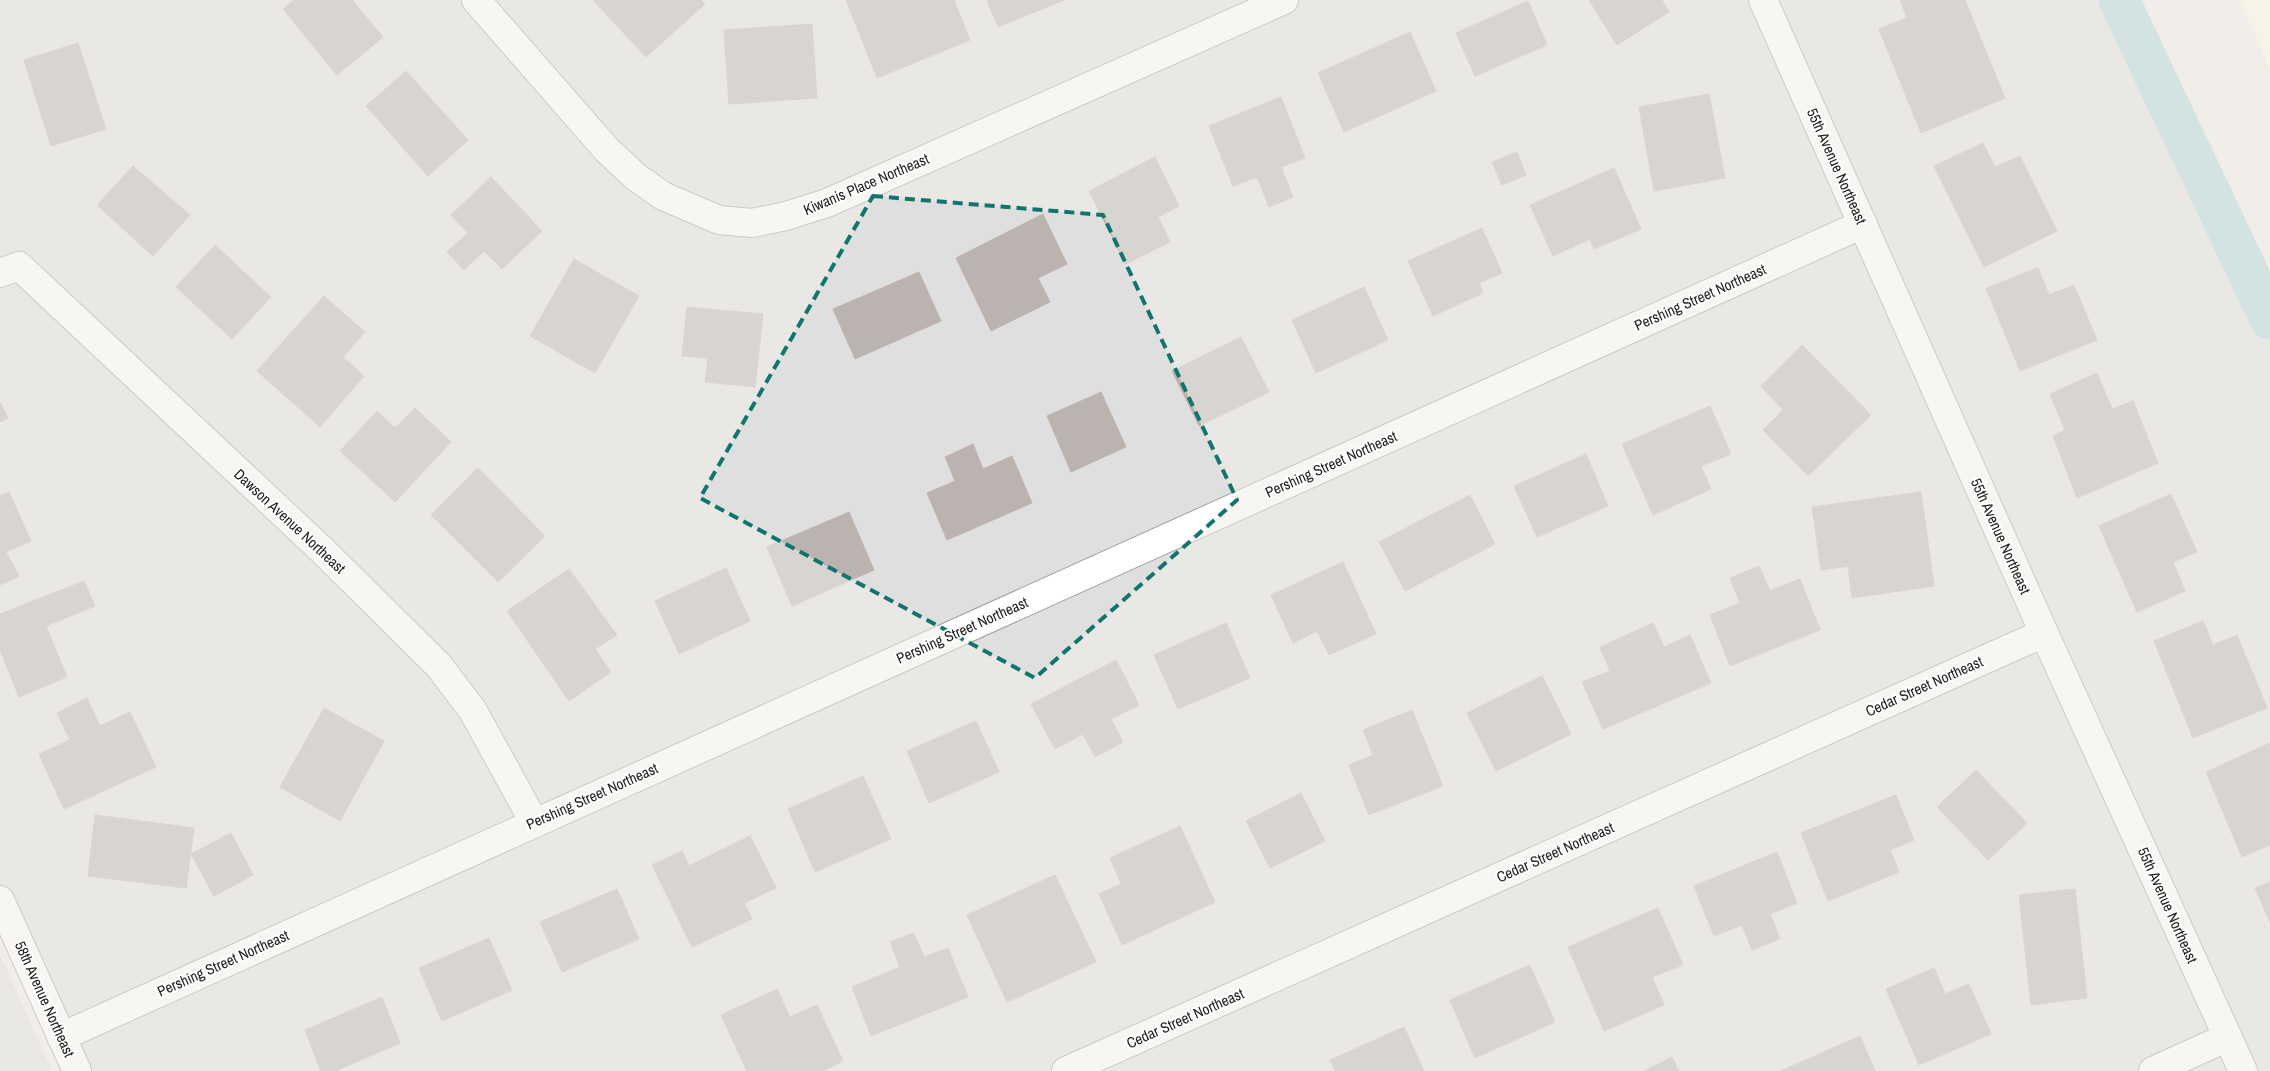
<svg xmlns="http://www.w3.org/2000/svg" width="2270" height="1071" font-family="'Archivo Narrow',sans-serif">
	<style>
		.residential { fill: #e0dfdf }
		.education { fill: #fcfae8 }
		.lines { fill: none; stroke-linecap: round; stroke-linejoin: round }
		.canal { stroke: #b0d5d9; stroke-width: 41 }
		.building { fill: #bab3b0; stroke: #c1b4ae }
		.minor-casing { stroke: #9f9f9f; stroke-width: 30 }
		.minor { stroke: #fff; stroke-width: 28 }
		.marked { fill: none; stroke: #0f766e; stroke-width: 4; stroke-dasharray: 10 6; stroke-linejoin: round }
		.labels { text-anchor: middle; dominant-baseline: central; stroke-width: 4; stroke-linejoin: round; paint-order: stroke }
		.street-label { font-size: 15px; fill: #222; stroke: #fff }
	</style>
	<rect width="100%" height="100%" fill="#f1eeea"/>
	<g class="residential">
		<polygon points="0,0 2119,0 2270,319 2270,1071 77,1071 0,900"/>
		<polygon points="0,955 41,1046 52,1071 0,1071"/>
	</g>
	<polygon class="education" points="2239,0 2270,0 2270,68"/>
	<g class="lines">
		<polyline class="canal" points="2119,0 2270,319"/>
	</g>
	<g class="building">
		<polygon points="294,0 352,0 383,37 337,75 283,9"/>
		<polygon points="593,0 701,0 705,4 646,57"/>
		<polygon points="846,0 954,0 970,40 877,78"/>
		<polygon points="987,0 1064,0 998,27"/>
		<polygon points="1589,0 1662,0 1669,12 1617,45"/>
		<polygon points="1900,0 1965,0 2005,98 1921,133 1879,29 1907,18"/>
		<polygon points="1528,1 1547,45 1475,76 1456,33"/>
		<polygon points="812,24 817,98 729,104 724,30"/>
		<polygon points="1410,32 1436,91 1344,132 1318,73"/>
		<polygon points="78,43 106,129 51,146 24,60"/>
		<polygon points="406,71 468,140 428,176 366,106"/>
		<polygon points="1709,94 1725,178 1654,191 1639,107"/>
		<polygon points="1281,97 1305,158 1281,167 1293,197 1269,207 1257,177 1233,186 1209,126"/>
		<polygon points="1983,143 1995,167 2020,156 2057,231 1984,267 1934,166"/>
		<polygon points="1517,152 1526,175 1502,185 1492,162"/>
		<polygon points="1155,157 1179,206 1158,217 1170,242 1126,264 1089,191"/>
		<polygon points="133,166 190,215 153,256 97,205"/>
		<polygon points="1614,168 1641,229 1594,249 1590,239 1553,256 1530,205"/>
		<polygon points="491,177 542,231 502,269 484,251 464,270 447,252 468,233 451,215"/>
		<polygon points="1043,214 1067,264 1038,278 1050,302 991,331 956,258"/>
		<polygon points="1482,228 1502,273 1479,283 1483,293 1433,316 1408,261"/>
		<polygon points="215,245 271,297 232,339 176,287"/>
		<polygon points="574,259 639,296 595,373 530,336"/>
		<polygon points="2038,268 2049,295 2074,285 2097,340 2020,371 1986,288"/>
		<polygon points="919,272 941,321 855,359 833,309"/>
		<polygon points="1364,287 1388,340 1316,373 1292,320"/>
		<polygon points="324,296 365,332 343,357 364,376 320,427 257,371"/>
		<polygon points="687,307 763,314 755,387 705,382 708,358 682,356"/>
		<polygon points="1241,337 1269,392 1199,426 1172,371"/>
		<polygon points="1802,345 1871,415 1808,476 1763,430 1783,410 1761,386"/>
		<polygon points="2097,373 2112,409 2133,401 2158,463 2077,498 2053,436 2065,430 2050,394"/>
		<polygon points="1101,392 1126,447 1071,472 1047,416"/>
		<polygon points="0,402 8,418 0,422"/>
		<polygon points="1710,406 1731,454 1701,466 1711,489 1653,515 1622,444"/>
		<polygon points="415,408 451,442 395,502 340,451 377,411 395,428"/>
		<polygon points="973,444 983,469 1012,456 1032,503 947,540 927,493 955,481 945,457"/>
		<polygon points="1586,454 1608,506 1537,537 1514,486"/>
		<polygon points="478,468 545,536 498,582 431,515"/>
		<polygon points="9,492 31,541 6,552 19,576 0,585 0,496"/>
		<polygon points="1921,492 1934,586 1852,598 1848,566 1821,570 1812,507"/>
		<polygon points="2171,494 2197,552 2173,562 2185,591 2137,612 2099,526"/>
		<polygon points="1470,495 1495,544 1405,591 1379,542"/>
		<polygon points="849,512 874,570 792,606 767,547"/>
		<polygon points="1343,562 1376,634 1329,655 1317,631 1293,643 1271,595"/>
		<polygon points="1759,566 1770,591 1800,579 1820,630 1730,666 1710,615 1740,603 1730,578"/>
		<polygon points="726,568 750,621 679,654 655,601"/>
		<polygon points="569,569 617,635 595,649 611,672 569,701 507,611"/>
		<polygon points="84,581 95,606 46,626 67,677 19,697 0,650 0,614"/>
		<polygon points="2203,621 2213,645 2237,635 2267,708 2193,738 2154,641"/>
		<polygon points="1226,623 1250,678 1178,709 1154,655"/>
		<polygon points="1653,623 1664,647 1690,635 1711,683 1603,729 1582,682 1610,671 1600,647"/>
		<polygon points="1116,660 1139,705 1111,719 1123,742 1095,757 1083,734 1055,749 1031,704"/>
		<polygon points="1542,676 1571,734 1496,771 1467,713"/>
		<polygon points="87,698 100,726 130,712 156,767 64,809 39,754 70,740 57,713"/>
		<polygon points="324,708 384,741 340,821 280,787"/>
		<polygon points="1412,710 1443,786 1369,815 1349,765 1373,755 1363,730"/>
		<polygon points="976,721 999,772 929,803 907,751"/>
		<polygon points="2270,743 2270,845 2242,857 2206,772"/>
		<polygon points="1976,770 2027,823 1988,860 1937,807"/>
		<polygon points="863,776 891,839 815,872 788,809"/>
		<polygon points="1301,793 1325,841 1270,868 1246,821"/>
		<polygon points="1896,795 1914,840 1890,850 1899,872 1828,901 1801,833"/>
		<polygon points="95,815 194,828 186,888 88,876"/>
		<polygon points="1180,826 1215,902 1122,945 1099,894 1121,884 1110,858"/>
		<polygon points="231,833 253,875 214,896 191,854"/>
		<polygon points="750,836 776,888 744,903 752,919 692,947 652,865 682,851 689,866"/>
		<polygon points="1777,852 1797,903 1770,914 1780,939 1752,950 1742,925 1714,936 1694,886"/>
		<polygon points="1055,875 1096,962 1007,1002 967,915"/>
		<polygon points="2270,882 2270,922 2255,888"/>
		<polygon points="617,889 639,939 562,972 540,922"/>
		<polygon points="2075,889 2087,998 2031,1005 2019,895"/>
		<polygon points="1658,908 1683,965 1652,977 1664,1005 1604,1031 1568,947"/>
		<polygon points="914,933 924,957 948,948 968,997 871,1036 852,987 900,967 890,942"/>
		<polygon points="489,938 512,990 442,1021 419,968"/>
		<polygon points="1530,965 1555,1022 1475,1058 1450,1000"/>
		<polygon points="1934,968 1945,994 1969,984 1991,1034 1919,1065 1886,989"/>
		<polygon points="777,989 790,1017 817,1005 843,1061 822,1071 747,1071 721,1015"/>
		<polygon points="382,997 400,1043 335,1071 321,1071 305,1030"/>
		<polygon points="1404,1027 1424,1071 1335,1071 1330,1060"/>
		<polygon points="1860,1036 1875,1071 1781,1071"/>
		<polygon points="1672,1057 1679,1071 1644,1071"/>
	</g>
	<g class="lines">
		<g class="minor-casing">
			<g id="minor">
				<polyline points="476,0 607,150 636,177 663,196 719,220 752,223 786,216 827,203 1284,0"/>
				<polyline points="1763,0 2044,633 2243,1071"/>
				<polyline points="0,273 19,266 322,550 439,666 473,711 534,822"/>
				<polyline points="0,900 77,1071"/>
				<polyline points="61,1037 1863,224"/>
				<polyline points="1066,1071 2044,633"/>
				<polyline points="2153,1071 2228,1037"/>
			</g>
		</g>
		<use href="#minor" class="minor"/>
	</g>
	<path d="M0 0H2270V1071H0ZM873 196 1103 215 1237 500 1035 678 700 498Z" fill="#f1eeea" fill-opacity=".55" fill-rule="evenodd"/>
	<path class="marked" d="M873 196 1103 215 1237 500 1035 678 700 498Z"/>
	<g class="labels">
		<g class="street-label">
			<text transform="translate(1837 166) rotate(66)">55th Avenue Northeast</text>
			<text transform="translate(866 184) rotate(-23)">Kiwanis Place Northeast</text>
			<text transform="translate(1700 297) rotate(-24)">Pershing Street Northeast</text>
			<text transform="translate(1331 464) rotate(-24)">Pershing Street Northeast</text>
			<text transform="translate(290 521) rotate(43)">Dawson Avenue Northeast</text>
			<text transform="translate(2001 536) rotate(66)">55th Avenue Northeast</text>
			<text transform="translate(962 630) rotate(-24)">Pershing Street Northeast</text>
			<text transform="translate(1924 686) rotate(-24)">Cedar Street Northeast</text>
			<text transform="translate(592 796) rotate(-24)">Pershing Street Northeast</text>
			<text transform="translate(1555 852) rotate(-24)">Cedar Street Northeast</text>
			<text transform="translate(2168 905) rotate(66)">55th Avenue Northeast</text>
			<text transform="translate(223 963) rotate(-24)">Pershing Street Northeast</text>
			<text transform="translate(45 999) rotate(66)">58th Avenue Northeast</text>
			<text transform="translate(1185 1018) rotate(-24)">Cedar Street Northeast</text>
		</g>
	</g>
</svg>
